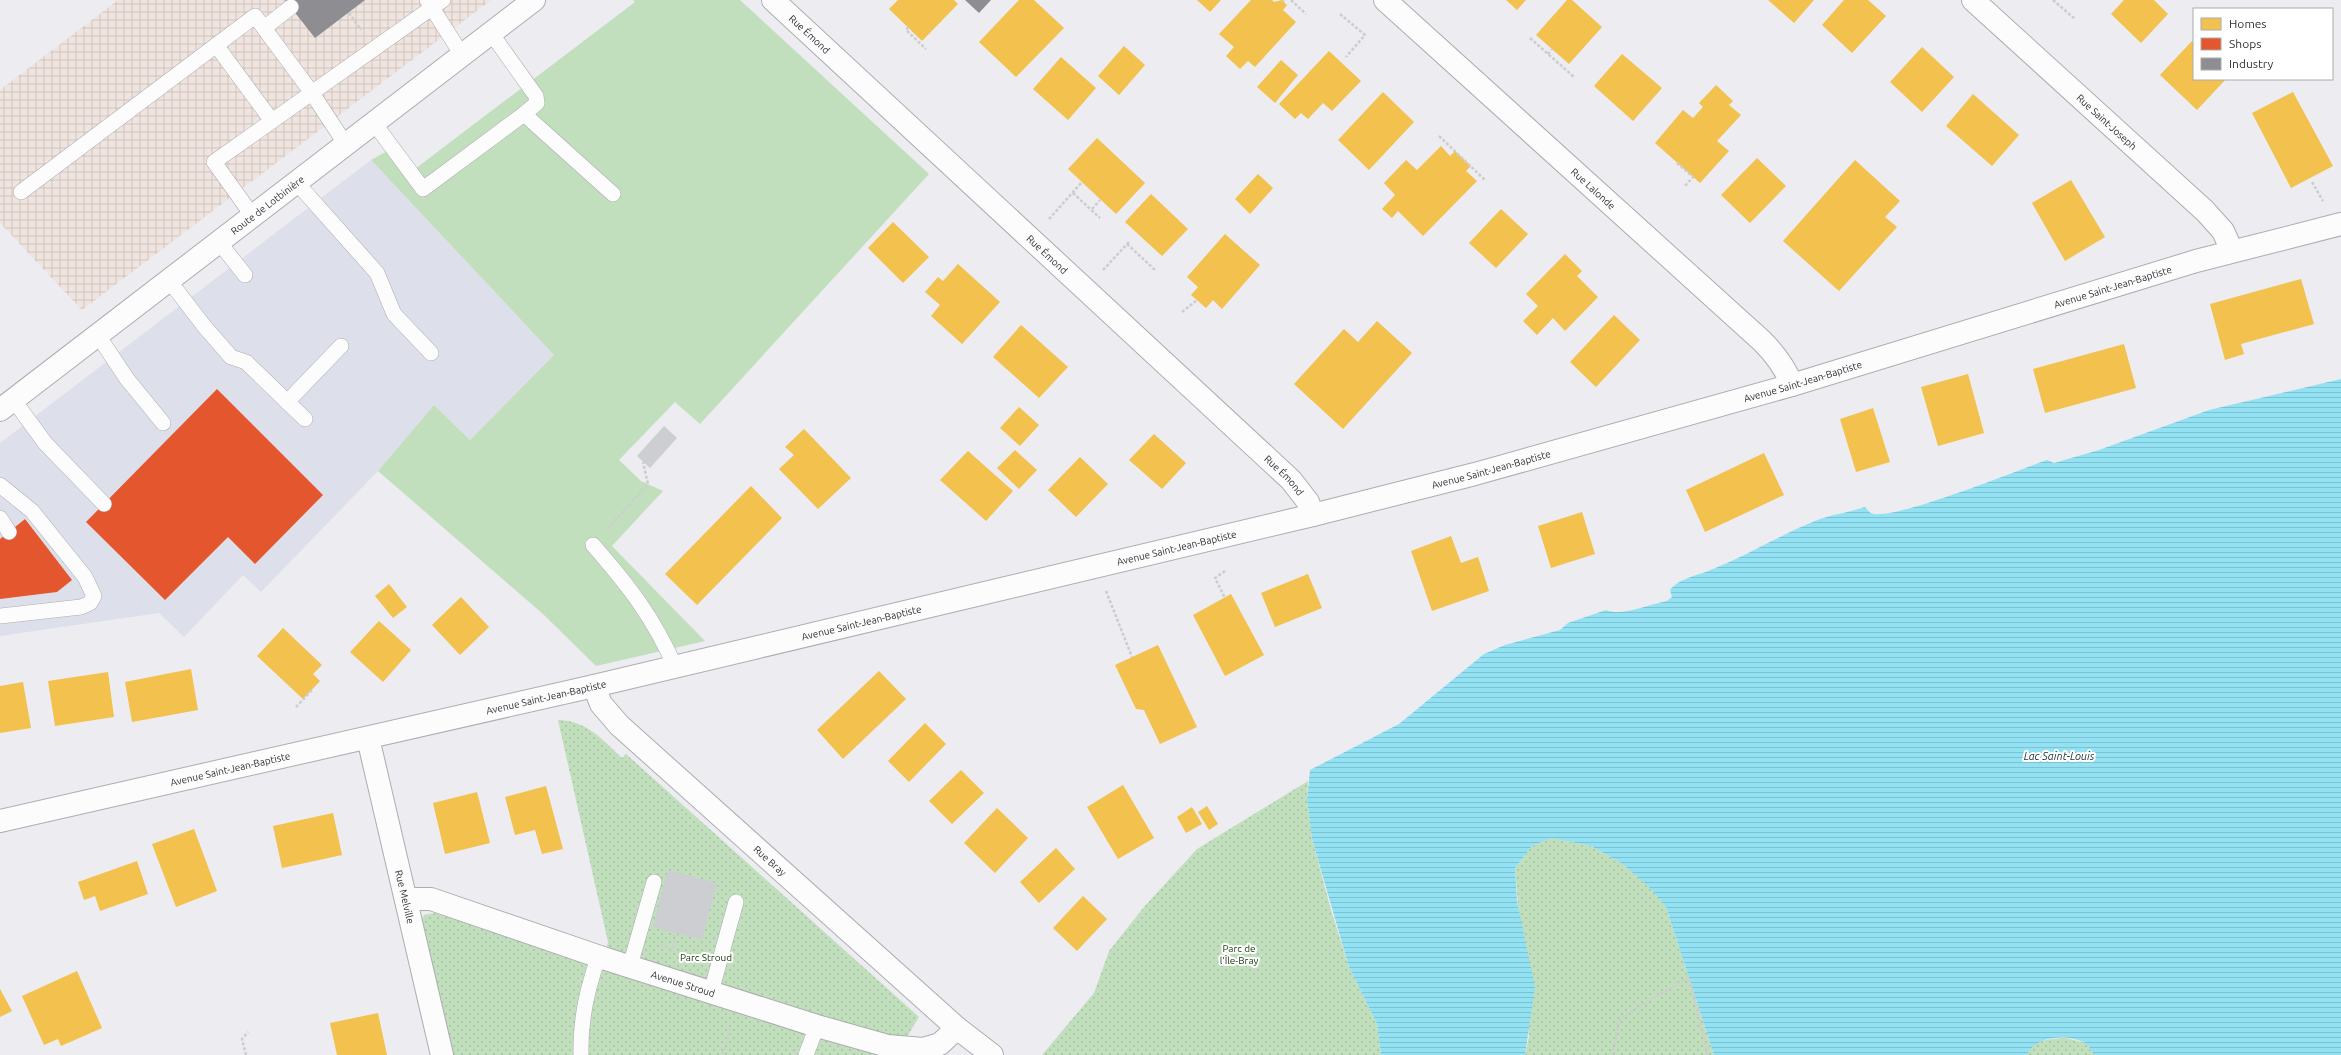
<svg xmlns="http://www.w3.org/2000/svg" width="2341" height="1055" font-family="Ubuntu,sans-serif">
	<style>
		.built { fill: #dde0ea }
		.industrial { fill: url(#industrial-grid) }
		.grass { fill: #c2dfbd }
		.park { fill: url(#park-dots) }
		.water { fill: url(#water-rules) }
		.homes { fill: #f2c14e }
		.shops { fill: #e4572e }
		.industry { fill: #8d8d92 }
		.building { fill: #cdced2 }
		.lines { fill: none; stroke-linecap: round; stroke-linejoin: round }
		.service-casing { stroke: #acadb1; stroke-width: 16 }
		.minor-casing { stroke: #acadb1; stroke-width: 24 }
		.tertiary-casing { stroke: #acadb1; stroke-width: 24 }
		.secondary-casing { stroke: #acadb1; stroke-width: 24 }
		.path { stroke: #cdcdcf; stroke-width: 2.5; stroke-dasharray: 3 2; stroke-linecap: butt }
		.service { stroke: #fcfcfd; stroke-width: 15 }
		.minor { stroke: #fcfcfd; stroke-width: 22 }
		.tertiary { stroke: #fcfcfd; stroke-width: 22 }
		.secondary { stroke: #fcfcfd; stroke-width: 22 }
		.labels { text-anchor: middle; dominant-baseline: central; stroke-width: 4; stroke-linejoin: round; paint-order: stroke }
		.street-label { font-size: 10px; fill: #2f3033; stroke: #fff }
		.park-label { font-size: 10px; fill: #0f3203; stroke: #fff }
		.water-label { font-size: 11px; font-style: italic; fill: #1c3035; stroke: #fff }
	</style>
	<defs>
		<pattern id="industrial-grid" width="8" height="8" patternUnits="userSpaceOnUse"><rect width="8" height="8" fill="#f0e4df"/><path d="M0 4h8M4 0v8" fill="none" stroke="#cec4c0"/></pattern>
		<pattern id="park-dots" width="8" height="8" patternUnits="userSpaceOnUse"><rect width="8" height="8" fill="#c2dfbd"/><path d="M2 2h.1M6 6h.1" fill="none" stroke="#a7c0a3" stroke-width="1.8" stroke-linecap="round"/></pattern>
		<pattern id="water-rules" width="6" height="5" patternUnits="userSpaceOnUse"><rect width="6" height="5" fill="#92e2f4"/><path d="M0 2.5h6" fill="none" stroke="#7ec2d2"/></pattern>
	</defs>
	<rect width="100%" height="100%" fill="#ececf1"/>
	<polygon class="built" points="371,160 554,355 470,440 434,405 378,471 261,592 243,575 184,637 159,613 0,636 0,443"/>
	<polygon class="industrial" points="118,0 491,0 82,310 0,223 0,90"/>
	<polygon class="grass" points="633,0 740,0 929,174 700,424 675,402 619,460 641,481 663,491 612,546 705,641 596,666 543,614 378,471 434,405 470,440 554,355 371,160 393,148 411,172 635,2"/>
	<g class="park">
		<path d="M558 720C586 720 603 740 622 758L626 754 919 1017 896 1055H452L421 922 424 915 435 913 601 969 608 942Z"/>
		<polygon points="1308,781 1307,800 1312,839 1331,910 1349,967 1377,1024 1381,1055 1042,1055 1094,993 1109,951 1144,907 1197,849"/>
		<polygon points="1551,838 1591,846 1621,863 1647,885 1666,907 1714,1055 1525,1055 1529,1036 1515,868 1532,846"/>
		<path d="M2066 1038 2086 1043 2095 1055H2027C2033 1038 2052 1039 2066 1038Z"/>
	</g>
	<path class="water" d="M2341 379V1055H2095C2092 1052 2089 1045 2085 1043 2069 1034 2035 1035 2027 1055H1714L1666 907 1647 885 1621 863 1591 846 1551 838 1532 846 1515 868 1517 901 1535 987 1525 1055H1381L1377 1024 1349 967 1312 839 1307 800 1310 770 1399 724 1484 654 1505 645 1560 630 1568 623 1606 610C1620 617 1650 604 1667 601L1672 597 1670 590C1679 578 1700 575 1713 569 1748 555 1780 535 1815 521 1832 514 1848 513 1865 507 1867 509 1869 512 1871 513 1889 523 2021 469 2047 460L2054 463 2099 450 2209 410Z"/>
	<g class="homes">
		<polygon points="898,0 954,0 958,4 922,41 889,9"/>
		<polygon points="1019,0 1034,0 1064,28 1016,77 979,42"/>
		<polygon points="1197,0 1221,0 1210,12"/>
		<polygon points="1251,0 1272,0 1274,2 1282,0 1287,5 1283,10 1296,22 1255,67 1248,61 1240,69 1226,56 1234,47 1219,34"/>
		<polygon points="1506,0 1526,0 1517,10"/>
		<polygon points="1567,0 1572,0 1602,27 1569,64 1536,35"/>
		<polygon points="1768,0 1814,0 1794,23"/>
		<polygon points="1844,0 1868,0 1886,16 1852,53 1822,25"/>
		<polygon points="2124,0 2154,0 2168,14 2141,43 2111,14"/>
		<polygon points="2192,41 2194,43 2194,79 2226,79 2197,110 2160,75"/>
		<polygon points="1124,46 1145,65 1119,95 1098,76"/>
		<polygon points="1922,47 1954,77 1922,112 1890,82"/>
		<polygon points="1329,51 1361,81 1332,111 1323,103 1308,119 1301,113 1295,119 1279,104"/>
		<polygon points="1622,54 1662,88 1633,121 1594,86"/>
		<polygon points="1061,57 1096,88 1068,120 1033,89"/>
		<polygon points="1281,60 1298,75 1275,103 1257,87"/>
		<polygon points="1716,85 1733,101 1729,105 1741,115 1717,141 1729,151 1700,183 1655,143 1683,110 1693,118 1703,107 1699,103"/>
		<polygon points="1383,92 1414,122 1369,170 1338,140"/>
		<polygon points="2293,92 2333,166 2291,188 2252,113"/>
		<polygon points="1973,94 2019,135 1992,166 1946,126"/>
		<polygon points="1097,138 1145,183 1116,214 1068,169"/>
		<polygon points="1441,146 1450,156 1455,151 1471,166 1466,171 1477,181 1423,236 1398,211 1392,218 1382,209 1395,195 1384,183 1406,160 1417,170"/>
		<polygon points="1757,158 1786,186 1750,223 1721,195"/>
		<polygon points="1855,160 1900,201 1885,217 1897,227 1839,291 1783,241"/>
		<polygon points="1258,174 1273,188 1250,214 1235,199"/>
		<polygon points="2071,180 2105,237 2065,261 2032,203"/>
		<polygon points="1151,194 1188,229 1162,256 1125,222"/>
		<polygon points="1501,209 1528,234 1496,268 1469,243"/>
		<polygon points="893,222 929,257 903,283 868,248"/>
		<polygon points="1225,234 1260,265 1222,309 1213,300 1206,308 1191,295 1198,287 1187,277"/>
		<polygon points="1565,254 1582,271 1577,276 1598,297 1565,331 1553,318 1537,335 1523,321 1538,306 1526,294"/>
		<polygon points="958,264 1000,302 962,344 931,316 940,305 925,292 938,277 943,281"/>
		<polygon points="2301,279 2314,324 2241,344 2244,354 2225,360 2210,304"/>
		<polygon points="1614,315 1640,340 1596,387 1570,362"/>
		<polygon points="1377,321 1412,353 1343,429 1294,384 1344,329 1358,342"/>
		<polygon points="1021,325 1068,367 1039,398 993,357"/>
		<polygon points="2124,344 2136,388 2045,413 2033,369"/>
		<polygon points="1968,374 1984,433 1938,446 1921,387"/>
		<polygon points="1019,407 1039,425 1020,446 1000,428"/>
		<polygon points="1873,408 1890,462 1856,472 1840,419"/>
		<polygon points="804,429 851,478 818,509 779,469 794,455 785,447"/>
		<polygon points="1154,434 1186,463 1162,489 1129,460"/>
		<polygon points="1015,450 1037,470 1019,489 997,468"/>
		<polygon points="968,451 1013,491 986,521 940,480"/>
		<polygon points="1764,453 1784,495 1705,532 1686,490"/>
		<polygon points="1080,457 1108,484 1076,517 1048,490"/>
		<polygon points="751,486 782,518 697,605 665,574"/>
		<polygon points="1582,512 1595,554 1551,568 1538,526"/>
		<polygon points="1451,536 1461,563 1478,557 1489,591 1432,611 1411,551"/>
		<polygon points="1308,574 1322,608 1275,627 1261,593"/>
		<polygon points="389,584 407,607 393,618 375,596"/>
		<polygon points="1231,594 1264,655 1225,676 1193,615"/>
		<polygon points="461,597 489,627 460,655 432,625"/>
		<polygon points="379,621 411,650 383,682 350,652"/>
		<polygon points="283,628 322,665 313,674 320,681 303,699 257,656"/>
		<polygon points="1158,645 1197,727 1160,744 1144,710 1136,709 1115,665"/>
		<polygon points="191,669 198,710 132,722 125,682"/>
		<polygon points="879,671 906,699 843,759 817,730"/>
		<polygon points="108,672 114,717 55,726 48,681"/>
		<polygon points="23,682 31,728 0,733 0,686"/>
		<polygon points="925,723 946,744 909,782 888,761"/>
		<polygon points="961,770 984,793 952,824 929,801"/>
		<polygon points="1123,785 1154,838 1118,859 1087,807"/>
		<polygon points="546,786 563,849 542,854 535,830 515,835 505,797"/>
		<polygon points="477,792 490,843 445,854 433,803"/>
		<polygon points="1207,806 1218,824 1209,830 1198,812"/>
		<polygon points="1192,807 1202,824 1186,833 1177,817"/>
		<polygon points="997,808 1028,838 995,873 964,843"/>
		<polygon points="333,813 342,855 282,868 273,826"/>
		<polygon points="194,829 217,891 176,907 152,844"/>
		<polygon points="1056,848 1075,869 1039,903 1020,882"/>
		<polygon points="137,861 148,894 100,911 95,896 84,900 78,882"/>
		<polygon points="1083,896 1107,919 1077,951 1053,928"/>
		<polygon points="77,971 102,1028 61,1046 58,1039 44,1045 22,996"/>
		<polygon points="0,989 12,1011 0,1017"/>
		<polygon points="378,1013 387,1055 337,1055 330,1023"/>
	</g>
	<g class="shops">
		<polygon points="217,389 323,495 255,564 228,537 165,600 86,522"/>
		<polygon points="25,519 72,580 57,592 0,599 0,539"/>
	</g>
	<g class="industry">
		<polygon points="285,0 365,0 315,38"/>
		<polygon points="965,0 991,0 979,13"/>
	</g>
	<g class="building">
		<polygon points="664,426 677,438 650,468 637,456"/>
		<polygon points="668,870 717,883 702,940 653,927"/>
	</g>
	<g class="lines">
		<g class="service-casing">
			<g id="service">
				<polyline points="427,0 462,55"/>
				<polyline points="264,28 291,7"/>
				<polyline points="216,45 272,121"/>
				<polyline points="524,114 613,194"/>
				<polyline points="374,123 423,189 524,114 537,103 536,96 491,33"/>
				<polyline points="296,182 377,273 394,314 431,353"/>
				<polyline points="21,192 255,16 312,93 346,145"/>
				<polyline points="252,215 214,162 443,0"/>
				<polyline points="218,241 245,275"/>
				<polyline points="168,279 204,326 231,357 246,362 305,419"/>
				<polyline points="97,334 127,379 163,423"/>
				<polyline points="13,399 45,443 104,504"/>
				<polyline points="287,402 341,346"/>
				<polyline points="0,485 32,511 85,577 94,596 90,603 81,607 0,616"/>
				<polyline points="0,518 9,532"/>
				<path d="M593 545C628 585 654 618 675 667"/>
				<polyline points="630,966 654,882"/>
				<polyline points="711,992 736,902"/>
				<path d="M581 1055C580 1020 587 988 599 956"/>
				<polyline points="806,1055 817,1026"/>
			</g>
		</g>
		<g class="minor-casing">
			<g id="minor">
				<path id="s1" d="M773 0 1291 480 1308 502 1313 515"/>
				<path id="s2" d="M1385 0 1762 341C1775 354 1785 367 1792 385"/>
				<path id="s3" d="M1973 0 2205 211 2223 231 2232 251"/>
				<path id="s4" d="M594 686 601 704 619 725 957 1028 992 1055"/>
				<path id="s5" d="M368 738 442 1055"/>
				<path id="s6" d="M406 899H431L606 959 817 1026 888 1046 923 1049 940 1044 957 1028"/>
			</g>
		</g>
		<g class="tertiary-casing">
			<g id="tertiary">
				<path id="s7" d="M0 821 594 686 1313 515 1475 474 1792 385 2196 261 2341 224"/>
			</g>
		</g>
		<g class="secondary-casing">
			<g id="secondary">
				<path id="s8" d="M0 410 534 0"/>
			</g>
		</g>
		<g class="path">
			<polyline points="1291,0 1306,14"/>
			<polyline points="2053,0 2075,19"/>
			<polyline points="1283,1 1284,0"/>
			<polyline points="349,13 361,30"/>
			<polyline points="1340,14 1365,35 1346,57"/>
			<polyline points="908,27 906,30 926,49"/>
			<polyline points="1530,38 1574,77"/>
			<polyline points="1548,54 1552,49"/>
			<polyline points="1439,136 1485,180"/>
			<polyline points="1677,163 1693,177 1685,186"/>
			<polyline points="2312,182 2323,201"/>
			<polyline points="1073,193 1100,218"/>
			<polyline points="1092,209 1100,200"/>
			<polyline points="1049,219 1082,182"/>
			<polyline points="1127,244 1155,270"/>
			<polyline points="1103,270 1130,241"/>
			<polyline points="1182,312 1197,300"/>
			<polyline points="608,528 648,484 643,462"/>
			<polyline points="1225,571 1215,578 1225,598"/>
			<polyline points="1106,591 1132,657"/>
			<polyline points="296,707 312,690"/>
			<polyline points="660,945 673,949 676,933"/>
			<polyline points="246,1055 242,1039 248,1032"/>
			<polyline points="723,1055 731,1026"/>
			<polyline points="1612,1055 1620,1018 1689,977 1708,1055"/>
		</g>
		<use href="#service" class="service"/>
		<use href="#minor" class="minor"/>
		<use href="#tertiary" class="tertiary"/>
		<use href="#secondary" class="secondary"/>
	</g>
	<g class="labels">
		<g class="street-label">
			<text stroke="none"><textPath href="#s1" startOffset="50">Rue Émond</textPath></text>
			<text stroke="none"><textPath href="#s3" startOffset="181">Rue Saint-Joseph</textPath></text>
			<text stroke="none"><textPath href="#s2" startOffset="281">Rue Lalonde</textPath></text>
			<text stroke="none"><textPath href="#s8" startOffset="337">Route de Lotbinière</textPath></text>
			<text stroke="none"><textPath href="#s1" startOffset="374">Rue Émond</textPath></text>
			<text stroke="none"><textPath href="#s7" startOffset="2180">Avenue Saint-Jean-Baptiste</textPath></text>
			<text stroke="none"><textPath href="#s7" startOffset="1856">Avenue Saint-Jean-Baptiste</textPath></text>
			<text stroke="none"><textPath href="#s7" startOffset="1532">Avenue Saint-Jean-Baptiste</textPath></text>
			<text stroke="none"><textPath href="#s1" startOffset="698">Rue Émond</textPath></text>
			<text stroke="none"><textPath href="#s7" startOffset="1208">Avenue Saint-Jean-Baptiste</textPath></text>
			<text stroke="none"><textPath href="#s7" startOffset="884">Avenue Saint-Jean-Baptiste</textPath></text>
			<text stroke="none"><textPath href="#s7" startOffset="560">Avenue Saint-Jean-Baptiste</textPath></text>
			<text stroke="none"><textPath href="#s7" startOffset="236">Avenue Saint-Jean-Baptiste</textPath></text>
			<text stroke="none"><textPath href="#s4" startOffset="250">Rue Bray</textPath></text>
			<text stroke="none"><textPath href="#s5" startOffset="163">Rue Melville</textPath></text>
			<text stroke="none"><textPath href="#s6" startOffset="291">Avenue Stroud</textPath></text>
		</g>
		<g class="park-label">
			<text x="1239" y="948">Parc de<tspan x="1239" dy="12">l'Île-Bray</tspan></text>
			<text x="706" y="957">Parc Stroud</text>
		</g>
		<g class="water-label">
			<text x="2059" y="756">Lac Saint-Louis</text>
		</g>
	</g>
	<rect x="2193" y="8" width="140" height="72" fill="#ffffff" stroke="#acacad"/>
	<rect x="2201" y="18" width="20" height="12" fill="#f2c14e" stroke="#acacad"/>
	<text x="2229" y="28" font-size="12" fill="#2f3033">Homes</text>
	<rect x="2201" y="38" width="20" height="12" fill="#e4572e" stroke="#acacad"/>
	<text x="2229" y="48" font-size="12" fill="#2f3033">Shops</text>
	<rect x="2201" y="58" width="20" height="12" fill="#8d8d92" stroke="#acacad"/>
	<text x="2229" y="68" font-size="12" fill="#2f3033">Industry</text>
</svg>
